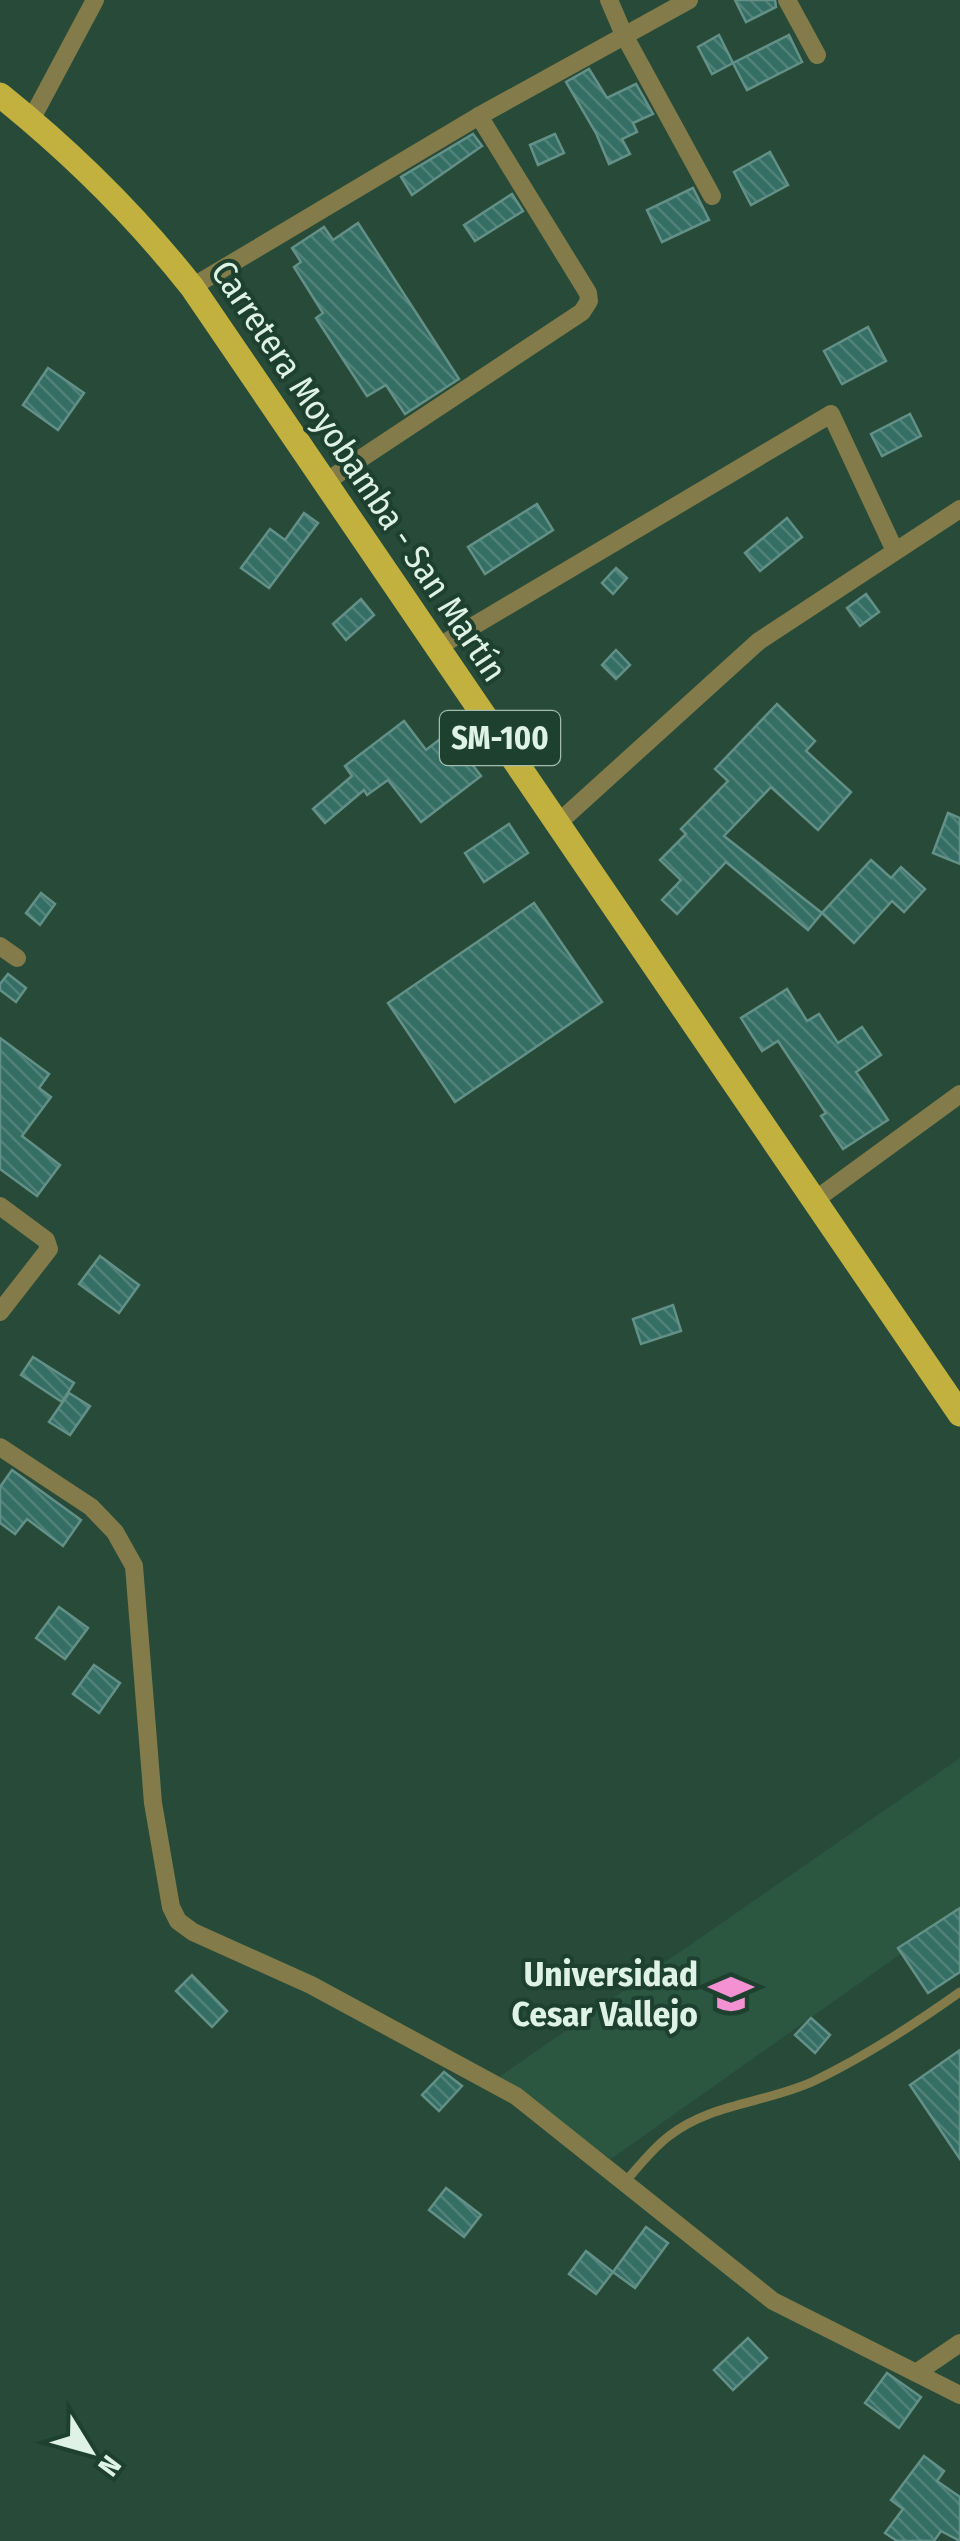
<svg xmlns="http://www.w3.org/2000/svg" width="960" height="2541" font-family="'Fira Sans Condensed',sans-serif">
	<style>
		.built { fill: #2b5640 }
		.building { fill: url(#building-back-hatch); stroke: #639087; stroke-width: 2.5 }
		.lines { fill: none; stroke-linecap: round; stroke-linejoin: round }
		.lane { stroke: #837b49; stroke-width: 9 }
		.street { stroke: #837b49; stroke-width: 18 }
		.primary { stroke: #c2b13f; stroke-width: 25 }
		.labels { text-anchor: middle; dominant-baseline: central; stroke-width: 8; stroke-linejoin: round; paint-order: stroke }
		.shield { fill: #1d402f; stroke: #a4bdaf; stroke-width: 2.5 }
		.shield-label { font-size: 32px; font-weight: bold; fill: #def2e6 }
		.street-label { font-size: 35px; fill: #def2e6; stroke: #1d402f }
		.poi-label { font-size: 35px; font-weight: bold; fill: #def2e6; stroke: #1d402f; text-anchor: end }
	</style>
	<defs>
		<pattern id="building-back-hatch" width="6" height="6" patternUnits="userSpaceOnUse" patternTransform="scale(2.5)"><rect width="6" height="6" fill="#356e64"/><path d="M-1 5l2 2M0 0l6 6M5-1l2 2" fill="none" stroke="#52837a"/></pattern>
	</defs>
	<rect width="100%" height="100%" fill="#284b39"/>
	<polygon class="built" points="960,1758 960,1912 611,2159 499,2077"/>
	<g class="building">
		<polygon points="735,0 775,0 776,7 746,22"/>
		<polygon points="719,35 733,63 712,74 698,47"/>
		<polygon points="789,35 802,62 747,90 733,63"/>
		<polygon points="589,69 607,98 636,84 653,114 633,123 637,132 622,139 630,154 609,164 596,133 566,82"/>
		<polygon points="473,134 482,146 412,195 401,177"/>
		<polygon points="555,134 564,153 538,165 530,145"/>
		<polygon points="770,152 788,185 751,205 734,172"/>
		<polygon points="693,188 709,220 662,242 647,210"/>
		<polygon points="512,194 523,211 475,241 464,225"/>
		<polygon points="358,223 459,379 405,414 386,385 367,396 316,318 323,313 294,267 301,262 292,248 324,227 333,240"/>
		<polygon points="868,327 886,361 842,384 824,351"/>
		<polygon points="48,368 84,393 58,430 23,405"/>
		<polygon points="910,414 921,436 882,456 871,434"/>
		<polygon points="537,504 553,530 485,574 468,547"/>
		<polygon points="304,513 318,523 269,588 241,568 270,529 285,540"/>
		<polygon points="787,518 802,537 760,571 745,553"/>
		<polygon points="616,568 627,578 613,594 602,583"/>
		<polygon points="866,594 879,612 860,626 847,608"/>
		<polygon points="361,599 374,615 346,640 333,624"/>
		<polygon points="616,650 630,665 616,679 602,665"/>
		<polygon points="777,704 815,741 806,751 851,792 818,830 771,787 724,836 822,913 808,930 726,862 677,914 662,900 681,880 660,860 686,834 681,829 728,781 715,769"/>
		<polygon points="404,721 426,750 448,733 481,776 421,822 388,780 367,795 364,790 325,823 313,809 352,776 345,766"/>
		<polygon points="948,813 960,818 960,864 933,853"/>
		<polygon points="509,824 528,853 484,882 465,853"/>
		<polygon points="871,860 891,878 901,867 925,889 904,912 892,901 854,943 822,913"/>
		<polygon points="41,893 55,904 40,925 26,913"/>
		<polygon points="534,903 602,1002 455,1102 388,1003"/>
		<polygon points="8,974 26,988 16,1002 0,990 0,984"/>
		<polygon points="787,989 807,1021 819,1014 838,1043 862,1027 881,1055 856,1072 888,1120 843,1149 821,1116 826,1113 778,1041 762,1051 741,1018"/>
		<polygon points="0,1038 49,1074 39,1088 51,1097 22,1136 60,1165 37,1196 0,1169"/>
		<polygon points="100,1256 139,1285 119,1313 79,1284"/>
		<polygon points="673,1305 681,1331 641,1344 633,1319"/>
		<polygon points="33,1357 74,1383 62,1402 21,1375"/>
		<polygon points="69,1393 90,1406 70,1435 49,1422"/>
		<polygon points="12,1470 81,1520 63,1546 27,1519 15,1534 0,1523 0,1487"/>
		<polygon points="59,1607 88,1628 65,1659 36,1638"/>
		<polygon points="94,1665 120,1683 99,1713 73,1694"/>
		<polygon points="960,1908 960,1972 928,1993 898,1948"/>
		<polygon points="192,1975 227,2011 212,2027 176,1991"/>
		<polygon points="811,2018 830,2035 815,2053 795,2035"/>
		<polygon points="960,2050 960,2159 910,2085"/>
		<polygon points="444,2072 462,2086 439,2111 422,2095"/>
		<polygon points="446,2188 481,2215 464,2237 429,2210"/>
		<polygon points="646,2227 668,2243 635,2288 613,2272"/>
		<polygon points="586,2251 613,2272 596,2294 569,2274"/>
		<polygon points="748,2338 767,2358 733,2390 714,2370"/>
		<polygon points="887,2373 921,2397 899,2428 865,2403"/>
		<polygon points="924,2456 944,2471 937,2481 960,2497 960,2541 941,2531 934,2541 897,2541 885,2533 903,2509 891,2500"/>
	</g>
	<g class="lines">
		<path class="lane" d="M626 2181C639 2166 653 2148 669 2136 711 2103 767 2103 814 2081 864 2057 915 2024 960 1992"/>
		<g class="street">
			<polyline points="609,0 624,35 712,196"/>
			<polyline points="787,0 817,55"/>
			<polyline points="31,120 95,0"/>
			<polyline points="192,287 479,116 689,0"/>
			<polyline points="327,481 582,312 589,301 588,293 479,116"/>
			<polyline points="438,647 831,414 895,551"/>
			<polyline points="558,823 759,641 960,509"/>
			<polyline points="0,946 17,958"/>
			<polyline points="815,1200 960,1094"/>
			<polyline points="0,1206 46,1240 49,1249 0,1312"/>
			<polyline points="0,1447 91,1507 115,1532 134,1566 153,1803 171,1907 178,1921 193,1932 311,1985 516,2096 773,2301 960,2395"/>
			<polyline points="916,2373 960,2343"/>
		</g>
		<path class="primary" d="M0 95C71 152 135 215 192 287L960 1414"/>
	</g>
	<defs>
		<g id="university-bare" transform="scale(3.45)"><path d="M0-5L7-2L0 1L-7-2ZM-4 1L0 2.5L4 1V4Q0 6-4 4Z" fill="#f491d3" stroke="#1d402f" stroke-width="2.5" paint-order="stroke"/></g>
	</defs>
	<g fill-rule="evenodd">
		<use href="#university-bare" x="731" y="1994"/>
	</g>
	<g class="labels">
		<rect class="shield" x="440" y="711" width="120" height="54" rx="8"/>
		<g class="shield-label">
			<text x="500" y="738">SM-100</text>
		</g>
		<g class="street-label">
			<text transform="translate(359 471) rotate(56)">Carretera Moyobamba - San Martín</text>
		</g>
		<g class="poi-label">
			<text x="698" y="1974">Universidad<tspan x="698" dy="40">Cesar Vallejo</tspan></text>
		</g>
	</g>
	<g transform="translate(90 2451) rotate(127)" stroke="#1d402f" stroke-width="8" paint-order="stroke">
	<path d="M0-8L18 38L0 25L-18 38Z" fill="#def2e6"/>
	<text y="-15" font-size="28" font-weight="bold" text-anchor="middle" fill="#def2e6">N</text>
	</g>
</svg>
